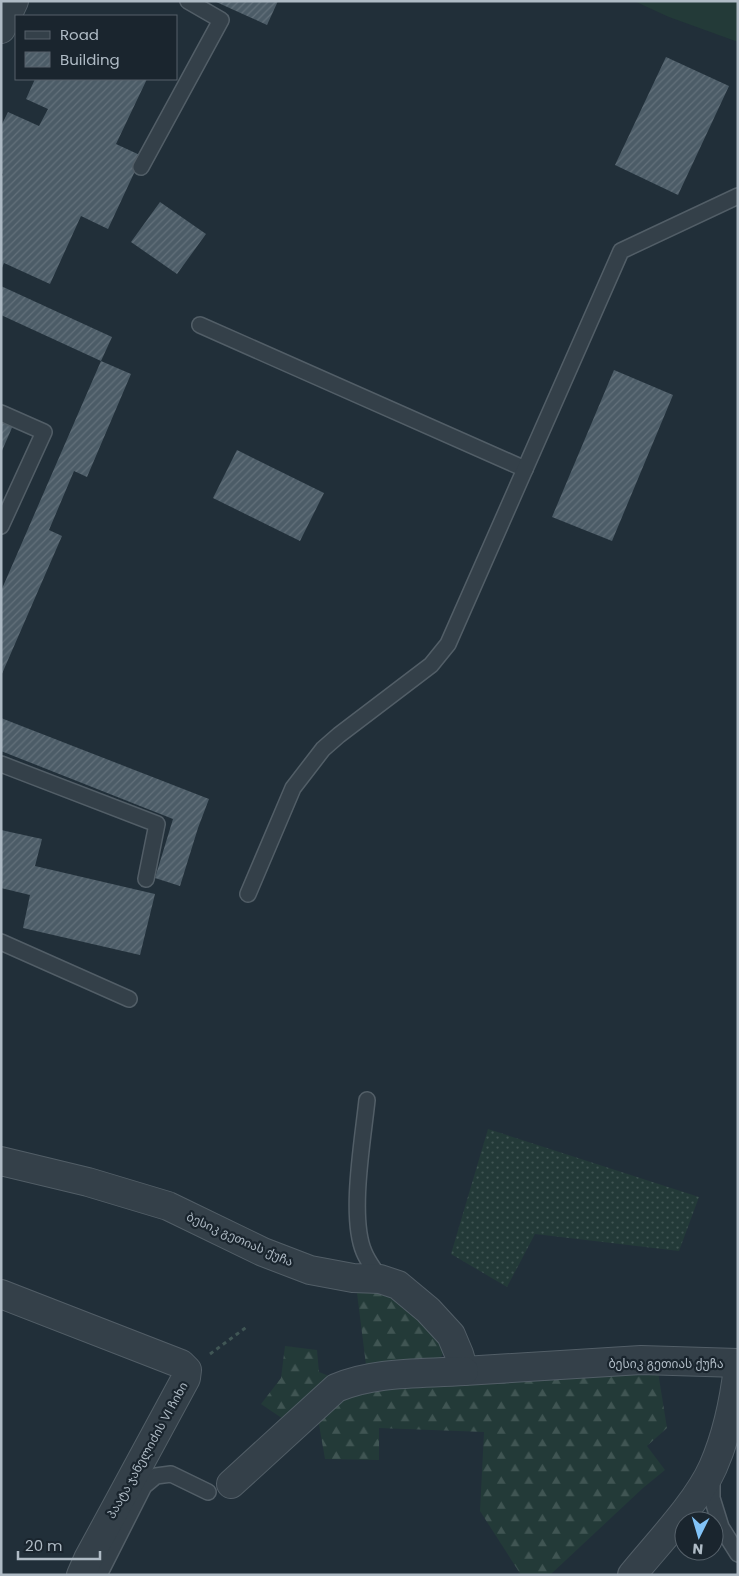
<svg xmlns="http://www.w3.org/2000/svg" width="739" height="1576" font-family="Poppins,'Noto Sans Georgian',sans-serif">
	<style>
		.grass { fill: #233a38 }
		.forest { fill: url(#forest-firs) }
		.garden { fill: url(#garden-dots) }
		.building { fill: url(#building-hatch) }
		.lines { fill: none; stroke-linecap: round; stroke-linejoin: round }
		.service-casing { stroke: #525e67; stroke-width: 18 }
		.minor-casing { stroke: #525e67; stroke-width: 30 }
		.path { stroke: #405655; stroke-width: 3; stroke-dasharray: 4 4; stroke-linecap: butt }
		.service { stroke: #344049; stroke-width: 15 }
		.minor { stroke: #344049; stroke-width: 28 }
		.labels { text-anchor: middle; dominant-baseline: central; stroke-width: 4.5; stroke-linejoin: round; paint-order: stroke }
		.street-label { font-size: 12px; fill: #afbbc5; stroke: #1a252e }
	</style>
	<defs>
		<pattern id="forest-firs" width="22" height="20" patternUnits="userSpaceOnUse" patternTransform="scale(1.25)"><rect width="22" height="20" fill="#233a38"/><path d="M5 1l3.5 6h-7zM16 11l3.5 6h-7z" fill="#405553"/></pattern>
		<pattern id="garden-dots" width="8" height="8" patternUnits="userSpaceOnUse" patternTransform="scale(1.25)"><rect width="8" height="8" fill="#233a38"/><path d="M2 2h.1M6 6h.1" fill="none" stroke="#405553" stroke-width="1.8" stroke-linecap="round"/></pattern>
		<pattern id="building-hatch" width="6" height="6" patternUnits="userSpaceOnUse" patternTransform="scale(1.25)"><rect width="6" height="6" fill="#4c5c67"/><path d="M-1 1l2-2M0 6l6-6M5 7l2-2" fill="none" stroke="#63717b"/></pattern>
	</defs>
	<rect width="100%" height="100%" fill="#212f39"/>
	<polygon class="grass" points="634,1 738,1 738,42 669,17"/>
	<g class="forest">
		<polygon points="356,1285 388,1287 436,1324 445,1350 440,1359 367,1373"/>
		<polygon points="285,1346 317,1350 319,1372 339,1380 289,1423 261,1404 281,1378"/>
		<polygon points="658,1372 667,1428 647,1446 665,1470 643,1488 550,1575 521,1575 480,1511 484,1432 379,1428 379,1460 325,1459 317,1413 370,1383"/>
	</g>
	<polygon class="garden" points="488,1129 699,1197 679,1251 535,1234 507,1287 451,1254"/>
	<g class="building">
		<polygon points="214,1 278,1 267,25"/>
		<polygon points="666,57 729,86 678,195 615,165"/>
		<polygon points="35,79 147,79 116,144 142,156 108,229 81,216 50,284 4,263 1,270 1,179 3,174 1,173 1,126 8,112 39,126 48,109 26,99"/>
		<polygon points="160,202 206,234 177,274 131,242"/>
		<polygon points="1,286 112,337 101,361 1,315"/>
		<polygon points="101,361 131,374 87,477 74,471 49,530 62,536 1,676 1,591"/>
		<polygon points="614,370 673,395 612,541 552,517"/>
		<polygon points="1,418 14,423 1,453"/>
		<polygon points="237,450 324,493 300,541 213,498"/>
		<polygon points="1,718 209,799 198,828 180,886 155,878 173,819 1,751"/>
		<polygon points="1,830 42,839 35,866 155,894 140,955 23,928 30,895 1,888"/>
	</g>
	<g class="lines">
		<g class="service-casing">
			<g id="service">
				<polyline points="141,167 221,20 188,1"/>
				<polyline points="200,325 525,469"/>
				<polyline points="1,413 44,432 1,526"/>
				<polyline points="1,764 157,824 146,879"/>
				<polyline points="248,894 293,788 323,749 339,735 431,665 448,644 621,251 738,196"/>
				<polyline points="1,942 129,999"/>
				<path d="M367 1100C363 1139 349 1217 364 1252 368 1262 375 1270 380 1279"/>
				<polyline points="712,1477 712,1498 721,1527 738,1554"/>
				<polyline points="99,1575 144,1486 156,1476 171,1474 208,1492"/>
			</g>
		</g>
		<g class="minor-casing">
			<g id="minor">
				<polyline points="1,29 14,1"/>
				<polyline points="1,1161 88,1182 168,1206 263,1252 310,1270 353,1278 380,1279 398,1285 428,1310 451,1335 459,1354 464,1371 641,1360 738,1363"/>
				<polyline points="1,1294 181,1364 187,1370 186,1378 88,1559 81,1575"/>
				<path d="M231 1484 336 1388C375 1371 422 1374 464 1371"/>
				<path d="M632 1575C657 1544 697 1503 713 1467 727 1435 734 1402 738 1367"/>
			</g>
		</g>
		<polyline class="path" points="210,1354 248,1326"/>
		<use href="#service" class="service"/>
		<use href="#minor" class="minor"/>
	</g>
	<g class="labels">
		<g class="street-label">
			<text transform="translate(240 1239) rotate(24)">ბესიკ გეთიას ქუჩა</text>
			<text x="666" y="1363">ბესიკ გეთიას ქუჩა</text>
			<text transform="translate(147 1450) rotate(-61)">პაატა ჯანელიძის VI ჩიხი</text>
		</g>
	</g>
	<rect width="739" height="1576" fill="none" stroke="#afbbc5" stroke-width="5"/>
	<rect x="15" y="15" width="162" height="65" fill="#1a252e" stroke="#56616a"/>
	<rect x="25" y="31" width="25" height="8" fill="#344049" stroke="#56616a"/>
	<text x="60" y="40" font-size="15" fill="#afbbc5">Road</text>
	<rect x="25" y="52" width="25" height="15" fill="url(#building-hatch)" stroke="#56616a"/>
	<text x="60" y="65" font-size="15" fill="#afbbc5">Building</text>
	<g transform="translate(699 1536) rotate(185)"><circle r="24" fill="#1a252e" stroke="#56616a"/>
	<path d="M0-4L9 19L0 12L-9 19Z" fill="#82c3f7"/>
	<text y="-8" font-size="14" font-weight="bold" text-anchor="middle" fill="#afbbc5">N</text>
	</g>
	<path d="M18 1551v8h82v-8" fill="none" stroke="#afbbc5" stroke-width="2.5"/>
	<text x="25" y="1551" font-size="15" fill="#afbbc5" stroke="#1a252e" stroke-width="4" paint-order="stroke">20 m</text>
</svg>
